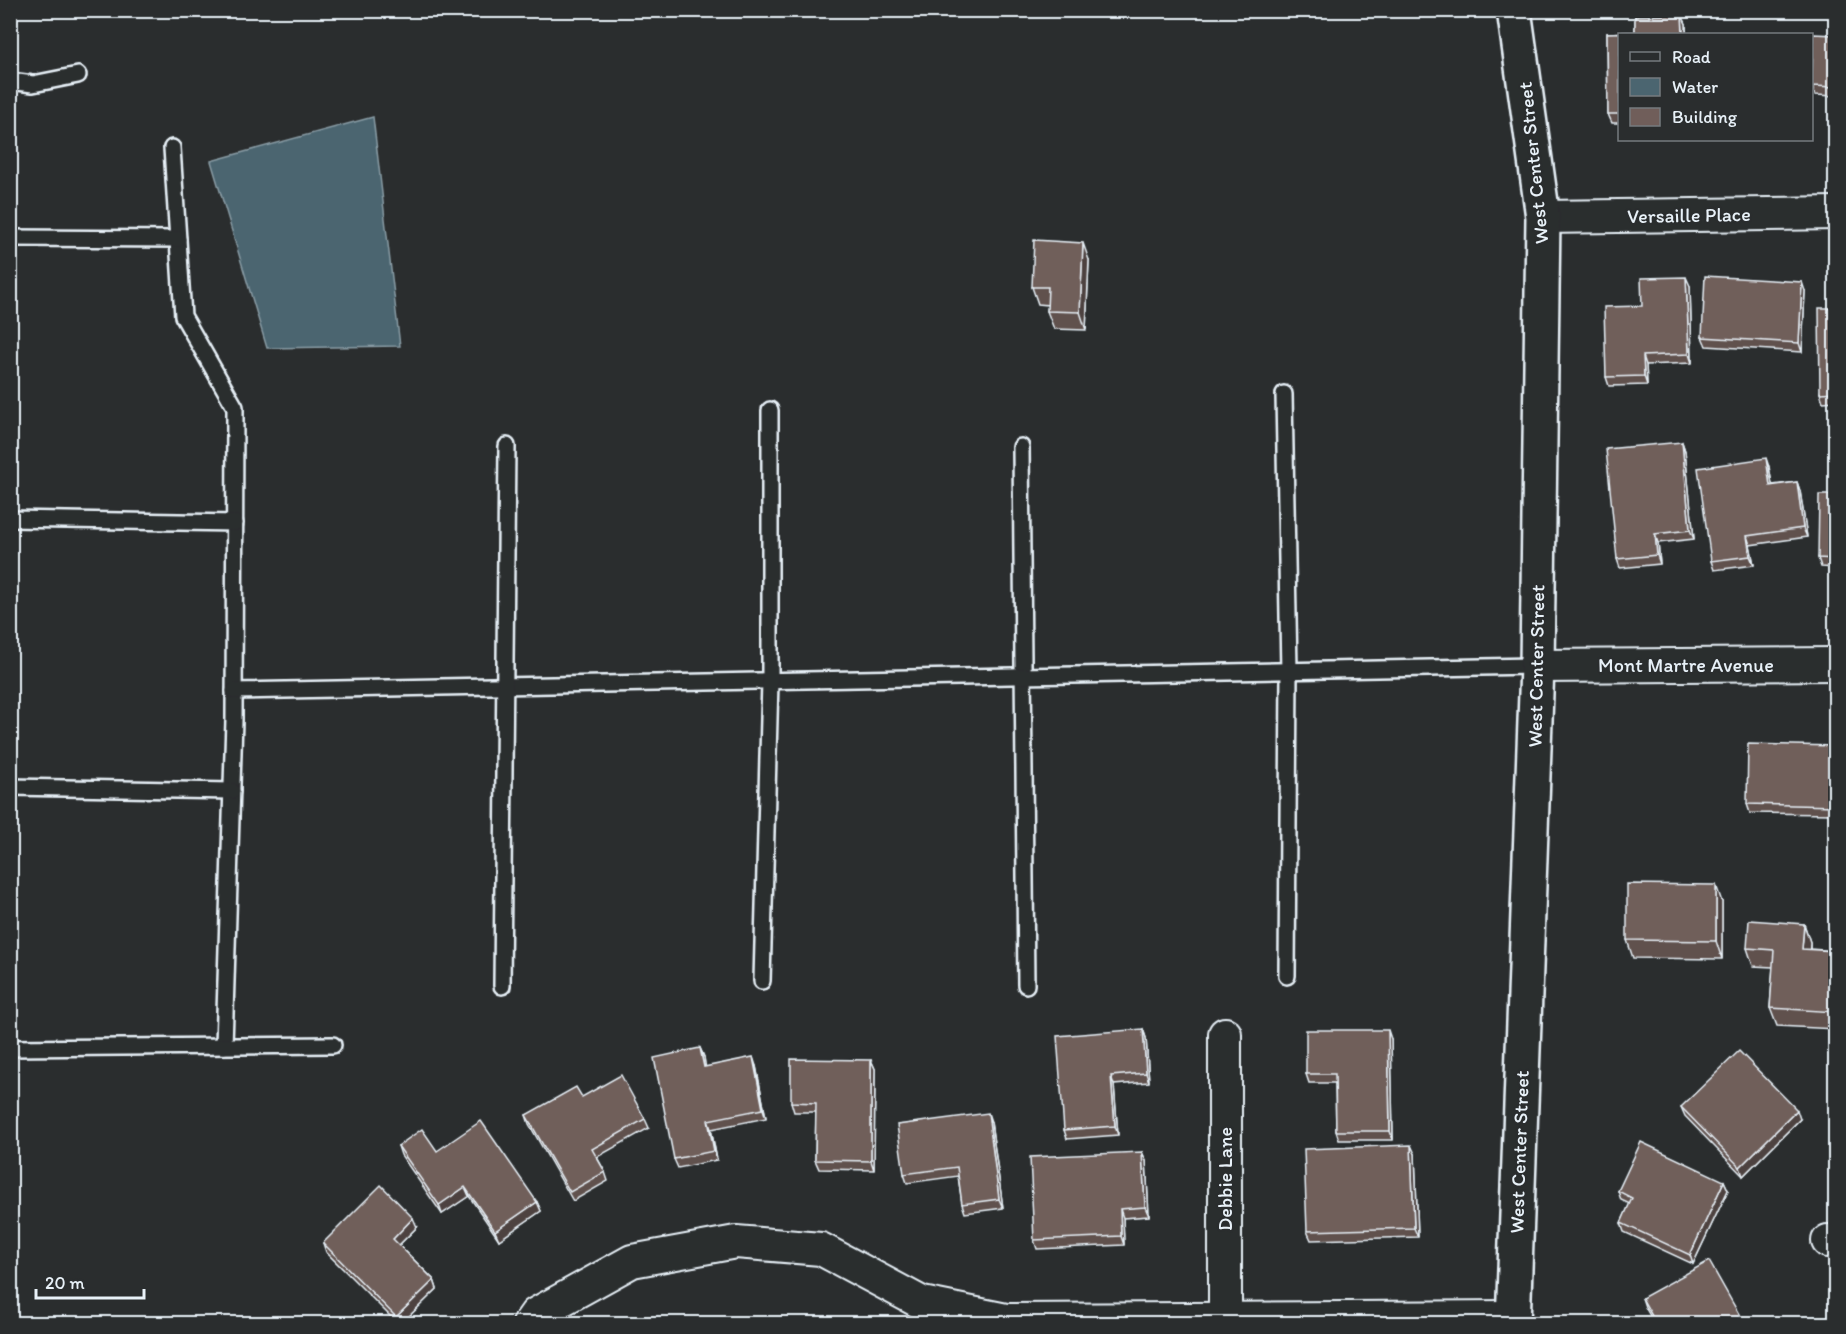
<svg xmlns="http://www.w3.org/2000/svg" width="1846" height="1334" font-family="Itim,sans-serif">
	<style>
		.water { fill: #4b6570; stroke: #8a9da6; stroke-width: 1.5 }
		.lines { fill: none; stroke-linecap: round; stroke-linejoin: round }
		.service-casing { stroke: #e8f1f8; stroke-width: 20 }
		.minor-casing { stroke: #e8f1f8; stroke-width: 36 }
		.secondary-casing { stroke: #e8f1f8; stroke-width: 38 }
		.service { stroke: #2a2d2e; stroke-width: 15 }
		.minor { stroke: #2a2d2e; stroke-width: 32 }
		.secondary { stroke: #2a2d2e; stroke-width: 33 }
		.wall { fill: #60514d; stroke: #e8f1f8; stroke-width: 1.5 }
		.shaded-wall { fill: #4e423f; stroke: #e8f1f8; stroke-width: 1.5 }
		.building { fill: #705e5a; stroke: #e8f1f8; stroke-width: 1.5 }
		.labels { text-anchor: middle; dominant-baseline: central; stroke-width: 4.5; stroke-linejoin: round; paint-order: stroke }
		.street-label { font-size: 20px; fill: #e8f1f8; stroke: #2a2d2e }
	</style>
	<rect width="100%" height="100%" fill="#2a2d2e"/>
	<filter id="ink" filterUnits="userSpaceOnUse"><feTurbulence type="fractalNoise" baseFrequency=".0167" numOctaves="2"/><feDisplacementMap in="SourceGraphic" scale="12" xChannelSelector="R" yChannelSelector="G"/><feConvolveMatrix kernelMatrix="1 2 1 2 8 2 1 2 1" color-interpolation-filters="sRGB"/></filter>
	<g filter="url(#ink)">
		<polygon class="water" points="373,117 400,346 267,348 211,161"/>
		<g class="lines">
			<g class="service-casing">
				<g id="service">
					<polyline points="10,81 33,84 78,75"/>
					<polyline points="172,148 183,316 235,407 234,720 224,1046"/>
					<polyline points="10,238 178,239"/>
					<polyline points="1284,394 1289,671 1287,976"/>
					<polyline points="1021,447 1026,985"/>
					<polyline points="10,519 235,523"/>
					<polyline points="234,691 1537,666"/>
					<polyline points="10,787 232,791"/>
					<polyline points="762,981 770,681 770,410"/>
					<polyline points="502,986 507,446"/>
					<polyline points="10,1048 333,1045"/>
				</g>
			</g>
			<g class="minor-casing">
				<g id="minor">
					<polyline points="1543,217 1836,213"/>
					<polyline points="1537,666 1836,664"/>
					<polyline points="1828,1241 1836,1241"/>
					<polyline points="529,1324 536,1314 632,1261 736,1242 821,1249 922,1303 1006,1320 1513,1317"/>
					<polyline points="1225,1324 1225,1034"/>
				</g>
			</g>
			<g class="secondary-casing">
				<polyline id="secondary" points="1513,1324 1537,666 1543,217 1514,10"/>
			</g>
			<use href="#service" class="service"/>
			<use href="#minor" class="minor"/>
			<use href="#secondary" class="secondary"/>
		</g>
		<g class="wall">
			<polygon points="1682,15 1686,24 1686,34 1620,34 1620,123 1612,123 1608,114 1607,33 1635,32 1635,16"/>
			<polygon points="1836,35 1836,96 1815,95 1812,86"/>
			<polygon points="1089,260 1086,330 1054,329 1047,311 1048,305 1038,304 1032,287"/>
			<polygon points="1690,286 1692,363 1646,365 1647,385 1609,386 1606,377 1642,306"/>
			<polygon points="1805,291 1802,352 1706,346 1702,337"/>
			<polygon points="1836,308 1836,401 1823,402 1820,393"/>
			<polygon points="1682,442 1685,451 1694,539 1658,543 1660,564 1620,568 1617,559"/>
			<polygon points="1769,467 1772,485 1797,482 1800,491 1807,537 1750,545 1754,565 1714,570 1711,561"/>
			<polygon points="1836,495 1836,568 1821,567 1818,558"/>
			<polygon points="1836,746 1836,814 1750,813 1747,804"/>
			<polygon points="1722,902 1722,959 1633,958 1627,940"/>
			<polygon points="1804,924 1810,942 1810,949 1836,951 1836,1029 1777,1026 1770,1008 1773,967 1753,966 1747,948"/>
			<polygon points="1143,1029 1146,1038 1149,1082 1114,1085 1118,1135 1067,1139 1064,1130"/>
			<polygon points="1391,1039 1393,1140 1339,1140 1336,1131 1335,1083 1309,1083 1306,1074"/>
			<polygon points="700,1048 704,1057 705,1067 756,1066 766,1118 711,1129 717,1160 678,1168 674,1159"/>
			<polygon points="871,1060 875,1069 874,1170 819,1169 815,1160 816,1112 794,1112 791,1102"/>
			<polygon points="582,1097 645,1119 649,1128 597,1157 605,1172 608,1181 573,1201 529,1124 526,1115"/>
			<polygon points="1681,1107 1800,1119 1743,1176 1685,1116"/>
			<polygon points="991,1122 1003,1208 965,1213 962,1204 958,1176 907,1183 904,1174"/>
			<polygon points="398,1146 437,1151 537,1202 541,1211 499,1240 469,1196 442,1214 401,1155"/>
			<polygon points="1142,1152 1146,1161 1149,1216 1123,1218 1124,1245 1037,1249 1034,1240"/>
			<polygon points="1415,1154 1418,1237 1311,1240 1307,1231"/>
			<polygon points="1724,1181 1728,1190 1693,1264 1624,1232 1621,1223 1630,1204 1621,1200 1618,1191"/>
			<polygon points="417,1227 399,1245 434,1280 437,1289 402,1323 397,1323 326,1252 323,1243"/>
			<polygon points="1642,1298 1744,1323 1654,1323 1645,1307"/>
		</g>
		<g class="shaded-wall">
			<polygon points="1682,15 1686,24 1686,34 1683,34"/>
			<polygon points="1083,243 1089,260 1086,330 1080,312"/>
			<polygon points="1686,277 1690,286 1692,363 1689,354"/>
			<polygon points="1802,282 1805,291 1802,352 1799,343"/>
			<polygon points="1643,356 1646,365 1647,385 1644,376"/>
			<polygon points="1682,442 1685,451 1694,539 1690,530"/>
			<polygon points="1766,458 1769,467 1774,495 1770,486"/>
			<polygon points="1797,482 1800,491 1807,537 1803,528"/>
			<polygon points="1655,534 1658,543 1660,564 1657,555"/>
			<polygon points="1747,536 1750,545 1754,565 1750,556"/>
			<polygon points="1716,885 1722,902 1722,959 1716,941"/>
			<polygon points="1804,924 1810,942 1809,966 1802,949"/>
			<polygon points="1143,1029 1146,1038 1149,1082 1146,1073"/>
			<polygon points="1388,1030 1391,1039 1393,1140 1390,1131"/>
			<polygon points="700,1048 704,1057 707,1076 704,1067"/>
			<polygon points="753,1057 756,1066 766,1118 763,1109"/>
			<polygon points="871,1060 875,1069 874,1170 871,1161"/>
			<polygon points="1111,1076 1114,1085 1118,1135 1115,1126"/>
			<polygon points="1797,1110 1800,1119 1743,1176 1740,1167"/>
			<polygon points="988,1113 991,1122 1003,1208 999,1199"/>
			<polygon points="708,1120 711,1129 717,1160 714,1151"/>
			<polygon points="1411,1145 1415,1154 1418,1237 1414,1228"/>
			<polygon points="1142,1152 1146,1161 1149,1216 1145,1207"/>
			<polygon points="1724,1181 1728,1190 1693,1264 1690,1255"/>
			<polygon points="465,1187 469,1196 442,1214 439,1205"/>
			<polygon points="537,1202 541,1211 499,1240 495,1231"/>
			<polygon points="1120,1209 1123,1218 1124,1245 1121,1236"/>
			<polygon points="413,1218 417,1227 396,1248 393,1239"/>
			<polygon points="434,1280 437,1289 402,1323 399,1323 396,1317"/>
		</g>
		<g class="building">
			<polygon points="1682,15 1683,34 1620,34 1620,114 1608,114 1607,33 1635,32 1635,16"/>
			<polygon points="1813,34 1836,35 1836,87 1812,86"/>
			<polygon points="1034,240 1083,243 1080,312 1047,311 1048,287 1032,287"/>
			<polygon points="1705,276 1802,282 1799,343 1702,337"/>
			<polygon points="1686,277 1689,354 1643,356 1644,376 1606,377 1604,307 1642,306 1641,278"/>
			<polygon points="1819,308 1836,308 1836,392 1820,393"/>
			<polygon points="1682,442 1690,530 1655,534 1657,555 1617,559 1606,449"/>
			<polygon points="1766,458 1770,486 1797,482 1803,528 1747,536 1750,556 1711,561 1698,468"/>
			<polygon points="1819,495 1836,495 1836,559 1818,558"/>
			<polygon points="1748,744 1836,746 1836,806 1747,804"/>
			<polygon points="1627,884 1716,885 1716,941 1627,940"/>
			<polygon points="1749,920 1804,924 1802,949 1836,951 1836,1012 1770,1008 1774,950 1747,948"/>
			<polygon points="1143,1029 1146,1073 1111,1076 1115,1126 1064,1130 1057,1036"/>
			<polygon points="1306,1030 1388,1030 1390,1131 1336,1131 1335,1074 1306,1074"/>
			<polygon points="700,1048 704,1067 753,1057 763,1109 708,1120 714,1151 674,1159 654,1058"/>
			<polygon points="1739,1051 1797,1110 1740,1167 1681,1107"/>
			<polygon points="791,1059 871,1060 871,1161 815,1160 816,1103 791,1102"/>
			<polygon points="621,1075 645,1119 592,1149 605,1172 570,1192 526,1115 576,1087 582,1097"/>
			<polygon points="988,1113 999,1199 962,1204 957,1167 904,1174 897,1125"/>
			<polygon points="481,1121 537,1202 495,1231 465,1187 439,1205 398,1146 422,1129 437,1151"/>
			<polygon points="1641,1142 1724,1181 1690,1255 1621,1223 1632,1198 1618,1191"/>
			<polygon points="1411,1145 1414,1228 1307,1231 1304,1149"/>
			<polygon points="1142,1152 1145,1207 1120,1209 1121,1236 1034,1240 1030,1157"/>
			<polygon points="381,1185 413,1218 393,1239 434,1280 396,1317 323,1243"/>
			<polygon points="1709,1261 1744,1323 1656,1323 1642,1298"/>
		</g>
	</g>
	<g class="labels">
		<g class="street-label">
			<text transform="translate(1533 163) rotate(-96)">West Center Street</text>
			<text transform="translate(1689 215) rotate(-1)">Versaille Place</text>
			<text x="1686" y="665">Mont Martre Avenue</text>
			<text transform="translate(1536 666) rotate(-89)">West Center Street</text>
			<text transform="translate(1519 1152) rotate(-88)">West Center Street</text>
			<text transform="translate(1225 1179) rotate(-90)">Debbie Lane</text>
		</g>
	</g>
	<rect width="1846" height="1334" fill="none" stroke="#2a2d2e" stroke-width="36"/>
	<rect x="18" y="18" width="1810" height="1298" fill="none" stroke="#e8f1f8" stroke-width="2" filter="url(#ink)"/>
	<rect x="1618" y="33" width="195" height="108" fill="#2a2d2e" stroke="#767b7f" stroke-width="1.5"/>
	<rect x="1630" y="52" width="30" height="9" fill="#2a2d2e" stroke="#767b7f" stroke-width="1.5"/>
	<text x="1672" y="63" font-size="18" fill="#e8f1f8">Road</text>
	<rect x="1630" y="78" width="30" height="18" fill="#4b6570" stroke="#767b7f" stroke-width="1.5"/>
	<text x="1672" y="93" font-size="18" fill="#e8f1f8">Water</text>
	<rect x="1630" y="108" width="30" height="18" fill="#705e5a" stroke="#767b7f" stroke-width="1.5"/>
	<text x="1672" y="123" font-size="18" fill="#e8f1f8">Building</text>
	<path d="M36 1289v9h108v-9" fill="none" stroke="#e8f1f8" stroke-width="3"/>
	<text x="45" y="1289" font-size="18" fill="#e8f1f8" stroke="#2a2d2e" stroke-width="4.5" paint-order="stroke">20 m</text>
</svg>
